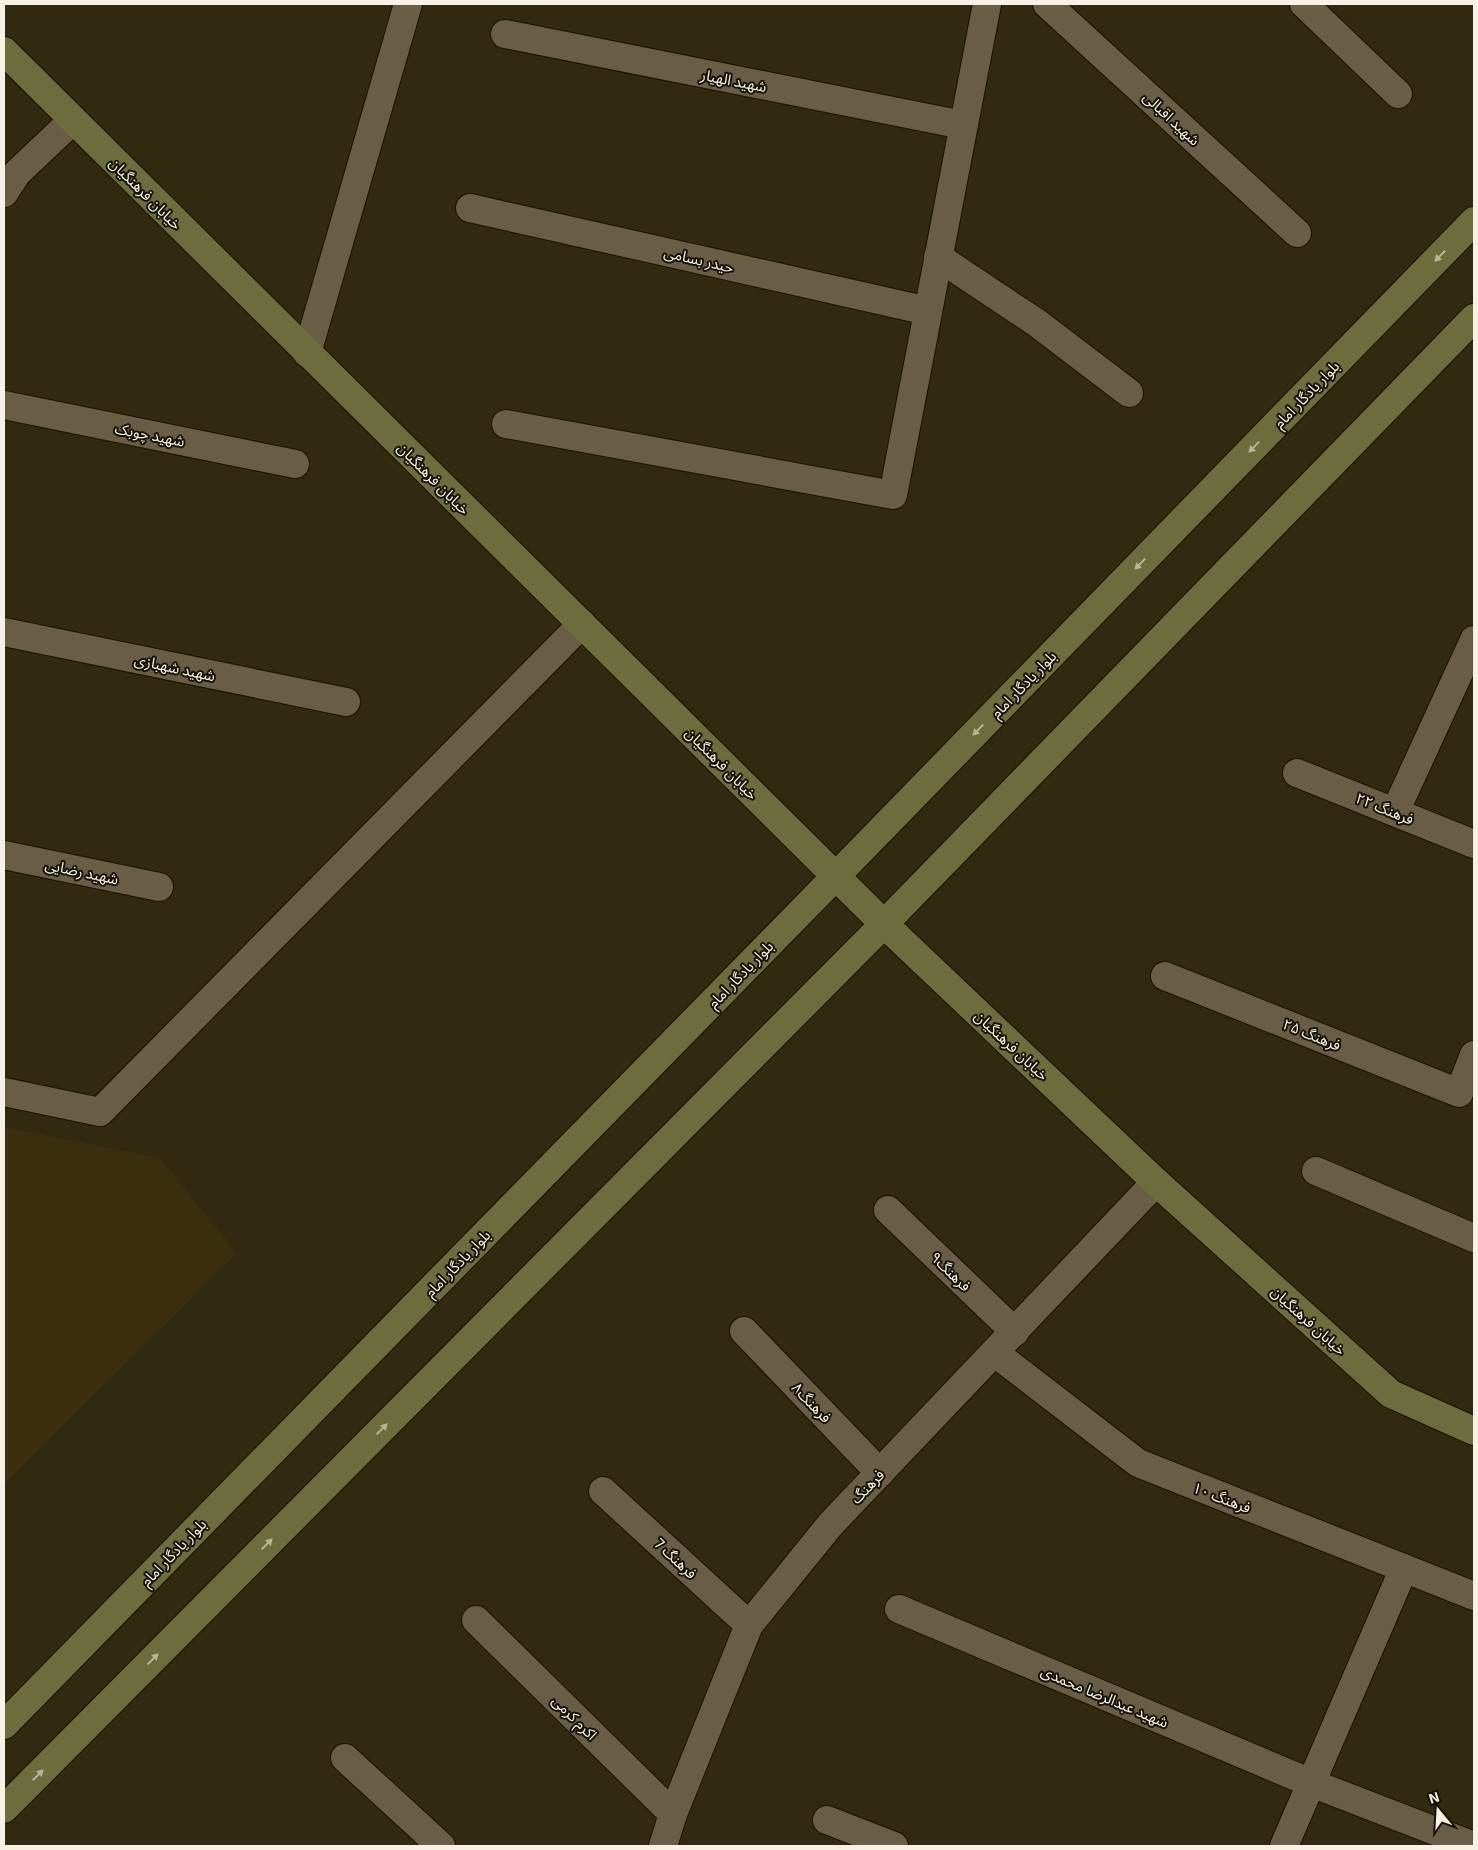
<svg xmlns="http://www.w3.org/2000/svg" width="1478" height="1850" font-family="'Exo 2','Noto Sans Arabic',sans-serif">
	<style>
		.built { fill: #3a2e0e }
		.lines { fill: none; stroke-linecap: round; stroke-linejoin: round }
		.street-casing { stroke: #1a1100; stroke-width: 30 }
		.secondary-casing { stroke: #1a1100; stroke-width: 30 }
		.street { stroke: #695e45; stroke-width: 28 }
		.secondary { stroke: #6d6c3c; stroke-width: 28 }
		.oneway { fill: #b9b698 }
		.labels { text-anchor: middle; dominant-baseline: central; stroke-width: 4; stroke-linejoin: round; paint-order: stroke }
		.street-label { font-size: 15px; fill: #f8f2e4; stroke: #161208 }
	</style>
	<rect width="100%" height="100%" fill="#322911"/>
	<polygon class="built" points="4,1127 160,1158 237,1253 4,1484"/>
	<g class="lines">
		<g class="street-casing">
			<g id="street">
				<polyline points="1047,4 1297,233"/>
				<polyline points="1304,4 1398,94"/>
				<polyline points="505,34 963,125"/>
				<polyline points="4,193 17,173 73,120"/>
				<polyline points="470,208 928,311"/>
				<polyline points="938,257 1037,323 1129,393"/>
				<polyline points="307,353 408,4"/>
				<polyline points="4,405 295,464"/>
				<polyline points="506,424 893,495 987,4"/>
				<polyline points="4,632 346,702"/>
				<polyline points="1297,773 1474,844"/>
				<polyline points="1395,812 1474,640"/>
				<polyline points="4,855 159,887"/>
				<polyline points="1165,976 1459,1093 1474,1055"/>
				<polyline points="4,1092 100,1112 582,624"/>
				<polyline points="1316,1171 1474,1238"/>
				<polyline points="888,1210 1015,1332"/>
				<polyline points="744,1331 880,1473"/>
				<polyline points="995,1353 1138,1463 1474,1596"/>
				<polyline points="603,1491 749,1625"/>
				<polyline points="899,1609 1311,1783 1474,1846"/>
				<polyline points="476,1620 673,1814"/>
				<polyline points="345,1758 441,1846"/>
				<polyline points="827,1820 894,1846"/>
				<polyline points="663,1846 673,1814 749,1625 830,1525 1156,1182"/>
				<polyline points="1284,1846 1404,1568"/>
			</g>
		</g>
		<g class="secondary-casing">
			<g id="secondary">
				<polyline points="4,51 884,924 1156,1182 1391,1394 1474,1431"/>
				<polyline points="4,1725 836,876 1474,221"/>
				<polyline points="4,1809 884,924 1474,318"/>
			</g>
		</g>
		<use href="#street" class="street"/>
		<use href="#secondary" class="secondary"/>
	</g>
	<defs><path id="oneway-solid" d="M-6-.8H1V-3.2L6.5 0L1 3.2V.8H-6Z" transform="scale(1.25)"/></defs>
	<g class="oneway">
		<use href="#oneway-solid" transform="translate(1440 256) rotate(134)"/>
		<use href="#oneway-solid" transform="translate(1254 447) rotate(134)"/>
		<use href="#oneway-solid" transform="translate(1140 564) rotate(134)"/>
		<use href="#oneway-solid" transform="translate(978 730) rotate(134)"/>
		<use href="#oneway-solid" transform="translate(382 1429) rotate(-45)"/>
		<use href="#oneway-solid" transform="translate(267 1544) rotate(-45)"/>
		<use href="#oneway-solid" transform="translate(153 1659) rotate(-45)"/>
		<use href="#oneway-solid" transform="translate(38 1775) rotate(-45)"/>
	</g>
	<g class="labels">
		<g class="street-label">
			<text transform="translate(734 80) rotate(11)">شهید الهیار</text>
			<text transform="translate(1172 118) rotate(43)">شهید اقبالی</text>
			<text transform="translate(146 193) rotate(45)">خیابان فرهنگیان</text>
			<text transform="translate(699 259) rotate(13)">حیدر بسامی</text>
			<text transform="translate(1306 394) rotate(-46)">بلوار یادگار امام</text>
			<text transform="translate(150 434) rotate(11)">شهید چوبک</text>
			<text transform="translate(434 478) rotate(45)">خیابان فرهنگیان</text>
			<text transform="translate(175 667) rotate(12)">شهید شهبازی</text>
			<text transform="translate(1023 684) rotate(-46)">بلوار یادگار امام</text>
			<text transform="translate(722 763) rotate(45)">خیابان فرهنگیان</text>
			<text transform="translate(1385 808) rotate(22)">فرهنگ ۲۲</text>
			<text transform="translate(82 871) rotate(12)">شهید رضایی</text>
			<text transform="translate(740 974) rotate(-46)">بلوار یادگار امام</text>
			<text transform="translate(1312 1034) rotate(22)">فرهنگ ۲۵</text>
			<text transform="translate(1012 1045) rotate(43)">خیابان فرهنگیان</text>
			<text transform="translate(457 1263) rotate(-46)">بلوار یادگار امام</text>
			<text transform="translate(951 1271) rotate(44)">فرهنگ۹</text>
			<text transform="translate(1309 1320) rotate(42)">خیابان فرهنگیان</text>
			<text transform="translate(812 1402) rotate(46)">فرهنگ۸</text>
			<text transform="translate(867 1486) rotate(-46)">فرهنگ</text>
			<text transform="translate(1222 1497) rotate(21)">فرهنگ ۱۰</text>
			<text transform="translate(173 1552) rotate(-46)">بلوار یادگار امام</text>
			<text transform="translate(676 1558) rotate(43)">فرهنگ 7</text>
			<text transform="translate(1105 1696) rotate(23)">شهید عبدالرضا محمدی</text>
			<text transform="translate(575 1717) rotate(45)">اکرم کرمی</text>
		</g>
	</g>
	<rect width="1478" height="1850" fill="none" stroke="#f8f2e4" stroke-width="10"/>
	<g transform="translate(1438 1810) rotate(342)" stroke="#161208" stroke-width="4" paint-order="stroke">
	<path d="M0-4L9 19L0 12L-9 19Z" fill="#f8f2e4"/>
	<text y="-8" font-size="14" font-weight="bold" text-anchor="middle" fill="#f8f2e4">N</text>
	</g>
</svg>
